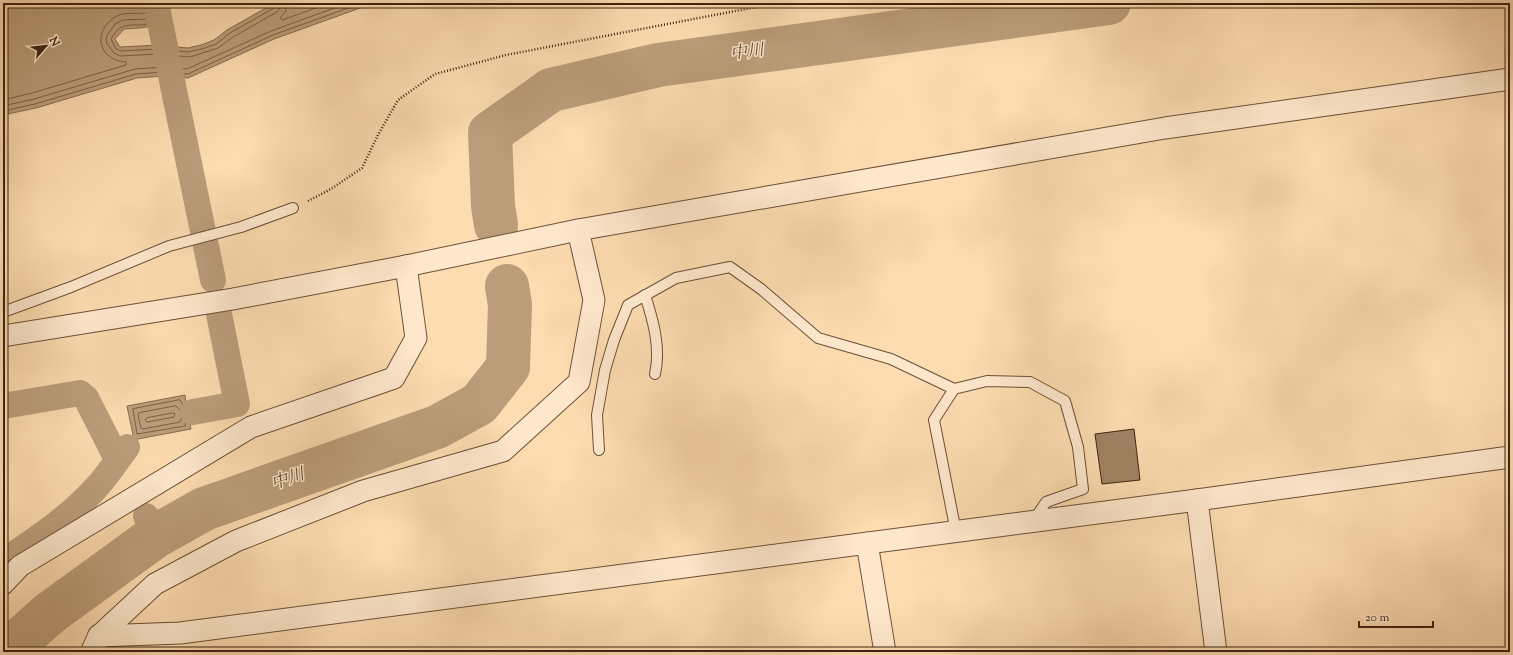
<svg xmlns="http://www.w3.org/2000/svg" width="1513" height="655" font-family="'Sorts Mill Goudy','Noto Serif JP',serif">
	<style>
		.water { fill: #bb9d7a; stroke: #886c50 }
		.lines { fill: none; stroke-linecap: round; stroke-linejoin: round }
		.shore { stroke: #7c6045; stroke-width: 1 }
		.canal { stroke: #bb9d7a; stroke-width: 26 }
		.river { stroke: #bb9d7a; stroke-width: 44 }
		.building { fill: #a08364; stroke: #3c2210 }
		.service-casing { stroke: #6c5038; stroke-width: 12 }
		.minor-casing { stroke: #6c5038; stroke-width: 23 }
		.tertiary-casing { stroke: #6c5038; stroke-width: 24 }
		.path { stroke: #3c2210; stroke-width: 2.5; stroke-dasharray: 1 2; stroke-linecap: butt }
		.service { stroke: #fee8cc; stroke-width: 10 }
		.minor { stroke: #fee8cc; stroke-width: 21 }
		.tertiary { stroke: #fee8cc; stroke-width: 22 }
		.labels { text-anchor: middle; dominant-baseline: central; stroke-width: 3; stroke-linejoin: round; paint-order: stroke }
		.water-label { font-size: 17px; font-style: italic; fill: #684d35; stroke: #fee8cc }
	</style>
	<rect width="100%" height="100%" fill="#fddcb1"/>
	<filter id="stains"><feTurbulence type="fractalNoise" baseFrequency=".005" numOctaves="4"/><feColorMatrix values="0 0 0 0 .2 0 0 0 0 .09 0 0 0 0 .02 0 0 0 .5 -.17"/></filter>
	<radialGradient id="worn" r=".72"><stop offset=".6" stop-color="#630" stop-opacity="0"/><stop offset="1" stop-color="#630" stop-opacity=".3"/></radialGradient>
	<g class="water">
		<path d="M3 3H173C154 28 156 27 124 29L115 39 120 47 158 45 188 48 201 45 214 40 227 30 271 5 277 3H374L274 39 188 78 165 76 137 78 36 108 3 115Z"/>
		<polygon points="185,395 186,404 191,403 195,421 190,422 191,429 138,439 130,450 124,444 133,435 127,406"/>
	</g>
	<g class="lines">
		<g class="shore">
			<polyline points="162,3 152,16 147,19 123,20 115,24 108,34 106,39 107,44 114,53 120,56 158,54 190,57 218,48 233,37 277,12 280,8 281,3"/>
			<path d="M168 3C164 8 160 16 155 20 140 32 123 15 111 39L116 49 121 51 158 49 188 52 202 49 216 44 230 33 274 8 276 3"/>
			<polyline points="287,3 286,11 280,18 282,20 330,3"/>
			<path d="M3 100 32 93 126 65V62C97 60 92 30 117 16 125 12 136 14 145 13L154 3"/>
			<polyline points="3,106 34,99 135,69 165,67 187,69 271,31 348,3"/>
			<polyline points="3,111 35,104 136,74 165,72 188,74 273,35 362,3"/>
			<polygon points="180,400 184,407 188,409 190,417 186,420 185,426 137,434 133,409"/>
			<polygon points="176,406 184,414 180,422 143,429 141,428 138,415 139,413"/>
			<polygon points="173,413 175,414 174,417 147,422 145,420 147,418"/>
		</g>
		<g class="canal">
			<polyline points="156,3 213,280"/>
			<polyline points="3,406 80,393 86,398 115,455"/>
			<polyline points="193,412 237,404 219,314"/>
			<polyline points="146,516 156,536"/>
			<path d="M3 561C35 541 67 519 93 491 106 478 116 462 127 447"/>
		</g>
		<g class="river">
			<polyline points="496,225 493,206 490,133 551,90 658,65 1109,3"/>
			<polyline points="6,652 50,613 156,536 204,509 437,427 479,404 508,367 510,305 507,286"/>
		</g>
	</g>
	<polygon class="building" points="1134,429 1140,480 1102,484 1095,434"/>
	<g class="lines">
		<g class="service-casing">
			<g id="service">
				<path d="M645 295C653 320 661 348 655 374"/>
				<polyline points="3,312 71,287 169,246 241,227 293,208"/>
				<polyline points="599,450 597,415 605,370 614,340 628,305 676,278 730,267 761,289 818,338 891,359 954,389"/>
				<polyline points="956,532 934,420 954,389 987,381 1030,382 1065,401 1078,447 1083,489 1046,502 1034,520"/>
			</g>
		</g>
		<g class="minor-casing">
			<g id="minor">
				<polyline points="3,336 233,299 406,266 578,230 1165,128 1510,79"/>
				<polyline points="1197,500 1216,652"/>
				<polyline points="867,543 885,652"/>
				<polyline points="3,584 20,566 251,427 394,378 416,338 406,266"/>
				<polyline points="99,636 180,633 1197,500 1510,457"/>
				<polyline points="99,636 155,584 236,541 363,491 503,451 579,382 594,300 578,230"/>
			</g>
		</g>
		<g class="tertiary-casing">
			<polyline id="tertiary" points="92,652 99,636"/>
		</g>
		<polyline class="path" points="308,201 331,189 362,168 378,135 398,100 435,74 506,55 777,3"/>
		<use href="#service" class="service"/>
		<use href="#minor" class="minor"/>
		<use href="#tertiary" class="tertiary"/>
	</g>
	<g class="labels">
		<g class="water-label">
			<text transform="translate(747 53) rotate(-8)">中川</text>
			<text transform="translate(288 480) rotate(-19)">中川</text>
		</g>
	</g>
	<rect width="1513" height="655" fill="none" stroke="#fddcb1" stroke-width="16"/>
	<rect x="4" y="4" width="1505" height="647" fill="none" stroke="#3c2210" stroke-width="2"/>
	<rect x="8" y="8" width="1497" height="639" fill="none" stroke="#3c2210"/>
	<g transform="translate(46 46) rotate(62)" stroke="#fee8cc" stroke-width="3" paint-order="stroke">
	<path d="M0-3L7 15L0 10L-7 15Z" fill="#3c2210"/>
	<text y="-6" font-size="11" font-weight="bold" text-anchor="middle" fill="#3c2210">N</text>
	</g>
	<path d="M1359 621v6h74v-6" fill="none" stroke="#3c2210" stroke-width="2"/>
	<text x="1365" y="621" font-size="12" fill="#3c2210" stroke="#fee8cc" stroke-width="3" paint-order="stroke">20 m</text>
	<rect width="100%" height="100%" filter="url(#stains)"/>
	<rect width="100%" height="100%" fill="url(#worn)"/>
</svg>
